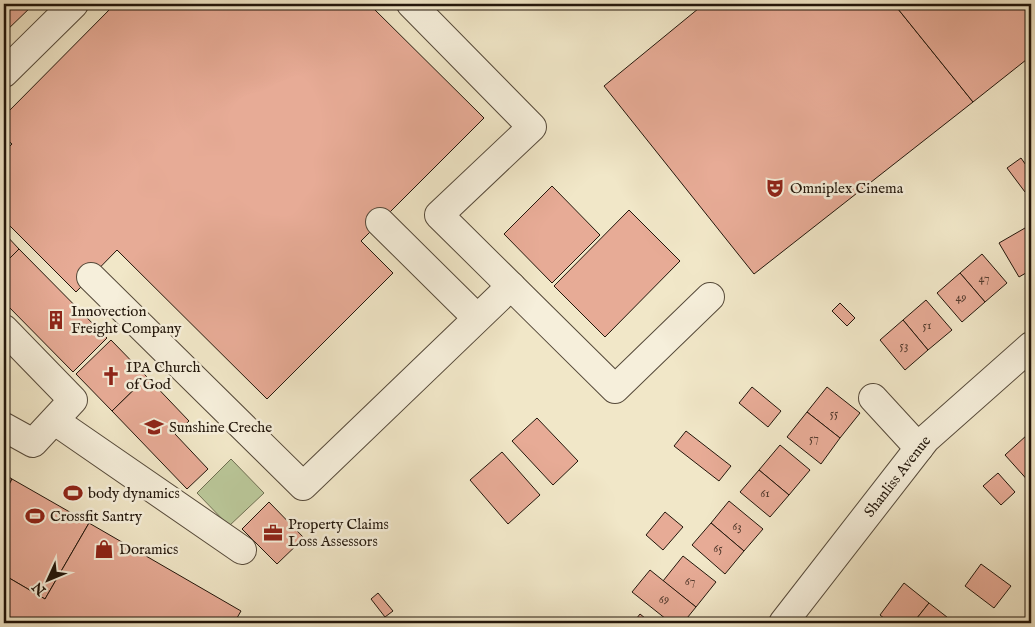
<svg xmlns="http://www.w3.org/2000/svg" width="1035" height="627" font-family="'IM FELL English',serif">
	<style>
		.green { fill: #b9c597; stroke: #6e6e51 }
		.building { fill: #e7ab96; stroke: #22160b }
		.lines { fill: none; stroke-linecap: round; stroke-linejoin: round }
		.minor-casing { stroke: #564a3a; stroke-width: 30 }
		.minor { stroke: #f6efdb; stroke-width: 28 }
		.labels { text-anchor: middle; dominant-baseline: central; stroke-width: 5; stroke-linejoin: round; paint-order: stroke }
		.number-label { font-size: 12px; fill: #533b2e }
		.poi-label { font-size: 15px; fill: #22160b; stroke: #f6efdb; text-anchor: start }
		.street-label { font-size: 15px; fill: #22160b; stroke: #f6efdb }
	</style>
	<rect width="100%" height="100%" fill="#f1e7c8"/>
	<filter id="stains"><feTurbulence type="fractalNoise" baseFrequency=".004" numOctaves="4"/><feColorMatrix values="0 0 0 0 .2 0 0 0 0 .09 0 0 0 0 .02 0 0 0 .5 -.17"/></filter>
	<radialGradient id="worn" r=".72"><stop offset=".6" stop-color="#630" stop-opacity="0"/><stop offset="1" stop-color="#630" stop-opacity=".3"/></radialGradient>
	<polygon class="green" points="231,459 264,493 229,526 197,493"/>
	<g class="building">
		<polygon points="4,4 34,4 4,33"/>
		<polygon points="115,4 369,4 484,118 361,241 393,273 267,399 117,250 76,292 4,220 4,152 12,144 4,137 4,116"/>
		<polygon points="704,4 894,4 973,102 754,274 604,86"/>
		<polygon points="894,4 1031,4 1031,56 973,102"/>
		<polygon points="1021,158 1028,168 1031,166 1031,187 1025,192 1007,168"/>
		<polygon points="552,186 600,235 552,283 504,234"/>
		<polygon points="629,210 680,261 605,337 554,286"/>
		<polygon points="1025,228 1031,238 1031,270 1019,277 999,243"/>
		<polygon points="4,233 19,249 4,264"/>
		<polygon points="19,249 107,338 73,372 4,302 4,264"/>
		<polygon points="982,254 1007,283 985,302 960,273"/>
		<polygon points="960,273 985,302 962,322 937,293"/>
		<polygon points="926,300 952,330 928,350 903,320"/>
		<polygon points="840,303 855,318 847,326 832,311"/>
		<polygon points="903,320 928,350 905,370 880,340"/>
		<polygon points="111,340 147,377 112,411 76,374"/>
		<polygon points="147,377 189,421 175,434 208,469 187,489 112,411"/>
		<polygon points="752,387 781,411 768,427 739,403"/>
		<polygon points="827,387 860,413 840,438 807,412"/>
		<polygon points="807,412 840,438 821,464 787,437"/>
		<polygon points="537,418 578,461 553,485 512,441"/>
		<polygon points="686,431 731,466 719,481 674,446"/>
		<polygon points="1027,435 1031,440 1031,484 1005,455"/>
		<polygon points="780,445 810,470 789,495 759,470"/>
		<polygon points="502,452 540,495 508,524 470,480"/>
		<polygon points="759,470 789,495 770,517 740,492"/>
		<polygon points="998,473 1015,492 1001,505 983,486"/>
		<polygon points="4,474 12,479 4,494"/>
		<polygon points="12,479 89,523 45,599 4,575 4,494"/>
		<polygon points="729,501 763,529 744,551 711,523"/>
		<polygon points="269,502 304,538 277,564 242,529"/>
		<polygon points="665,512 683,527 663,550 646,535"/>
		<polygon points="89,523 241,611 234,623 4,623 4,575 45,599"/>
		<polygon points="711,523 744,551 725,574 692,545"/>
		<polygon points="683,556 716,582 696,607 663,581"/>
		<polygon points="981,564 1011,586 994,608 965,586"/>
		<polygon points="650,570 696,607 683,623 671,623 632,592"/>
		<polygon points="904,583 929,603 913,623 890,623 880,615"/>
		<polygon points="378,593 393,611 385,617 371,599"/>
		<polygon points="929,603 952,621 951,623 913,623"/>
		<polygon points="640,614 651,623 633,623"/>
	</g>
	<g class="lines">
		<g class="minor-casing">
			<g id="minor">
				<polyline points="411,4 532,127 439,215 615,389 710,297"/>
				<polyline points="4,73 74,4"/>
				<polyline points="380,222 477,318"/>
				<polyline points="91,277 303,486 511,286"/>
				<polyline points="4,329 73,400 33,443 4,427"/>
				<polyline points="873,398 919,448"/>
				<polyline points="55,421 242,550"/>
				<path id="s1" d="M783 623 926 439 1031 346"/>
			</g>
		</g>
		<use href="#minor" class="minor"/>
	</g>
	<defs>
		<g id="theatre-bare" transform="scale(1.5)"><path d="M-5-5.5Q0-4 5-5.5V0Q5 5 0 6Q-5 5-5 0ZM-3.3-2.5H-1v1.5H-3.3ZM1-2.5H3.3v1.5H1ZM-2.8 1Q0 5.5 2.8 1Z" fill="#8f2418" stroke="#f6efdb" stroke-width="2.5" paint-order="stroke"/></g>
		<g id="building-bare" transform="scale(1.5)"><path d="M-4-6H4V6H1V3H-1V6H-4ZM-2.5-4.3h1.7v1.8h-1.7ZM.8-4.3h1.7v1.8H.8ZM-2.5-1h1.7V.8h-1.7ZM.8-1h1.7V.8H.8Z" fill="#8f2418" stroke="#f6efdb" stroke-width="2.5" paint-order="stroke"/></g>
		<g id="church-bare" transform="scale(1.5)"><path d="M-1.2-6h2.4v3.5h3.3v2.4h-3.3V6h-2.4V-.1h-3.3v-2.4h3.3Z" fill="#8f2418" stroke="#f6efdb" stroke-width="2.5" paint-order="stroke"/></g>
		<g id="school-bare" transform="scale(1.5)"><path d="M0-5L7-2L0 1L-7-2ZM-4 1L0 2.5L4 1V4Q0 6-4 4Z" fill="#8f2418" stroke="#f6efdb" stroke-width="2.5" paint-order="stroke"/></g>
		<g id="stadium-bare" transform="scale(1.5)"><path d="M0-5a6.5 5 0 1 0 0 10a6.5 5 0 1 0 0-10ZM-3.5-1.8h7v3.6h-7Z" fill="#8f2418" stroke="#f6efdb" stroke-width="2.5" paint-order="stroke"/></g>
		<g id="office-bare" transform="scale(1.5)"><path d="M-6-3h4V-5.5h4V-3h4V5H-6ZM-1-4.5V-3h2v-1.5ZM-6 0V1H6V0Z" fill="#8f2418" stroke="#f6efdb" stroke-width="2.5" paint-order="stroke"/></g>
		<g id="shop-bare" transform="scale(1.5)"><path d="M-5-2.5h2.3a2.7 3.5 0 0 1 5.4 0H5L5.5 6h-11ZM-1.5-2.5h3a1.5 2.3 0 0 0-3 0Z" fill="#8f2418" stroke="#f6efdb" stroke-width="2.5" paint-order="stroke"/></g>
	</defs>
	<g fill-rule="evenodd">
		<use href="#theatre-bare" x="775" y="188"/>
		<use href="#building-bare" x="56" y="320"/>
		<use href="#church-bare" x="111" y="376"/>
		<use href="#school-bare" x="154" y="427"/>
		<use href="#stadium-bare" x="73" y="493"/>
		<use href="#stadium-bare" x="35" y="516"/>
		<use href="#office-bare" x="273" y="533"/>
		<use href="#shop-bare" x="104" y="549"/>
	</g>
	<g class="labels">
		<g class="number-label">
			<text x="984" y="278">47</text>
			<text x="961" y="297">49</text>
			<text x="927" y="325">51</text>
			<text x="904" y="345">53</text>
			<text x="834" y="413">55</text>
			<text x="814" y="438">57</text>
			<text x="765" y="493">61</text>
			<text x="737" y="526">63</text>
			<text x="718" y="548">65</text>
			<text x="690" y="581">67</text>
			<text x="664" y="599">69</text>
		</g>
		<g class="poi-label">
			<text x="790" y="188">Omniplex Cinema</text>
			<text x="71" y="311">Innovection<tspan x="71" dy="17">Freight Company</tspan></text>
			<text x="126" y="367">IPA Church<tspan x="126" dy="17">of God</tspan></text>
			<text x="169" y="427">Sunshine Creche</text>
			<text x="88" y="493">body dynamics</text>
			<text x="50" y="516">Crossfit Santry</text>
			<text x="288" y="524">Property Claims<tspan x="288" dy="17">Loss Assessors</tspan></text>
			<text x="119" y="549">Doramics</text>
		</g>
		<g class="street-label">
			<text stroke="none"><textPath href="#s1" startOffset="186">Shanliss Avenue</textPath></text>
		</g>
	</g>
	<rect width="1035" height="627" fill="none" stroke="#f1e7c8" stroke-width="20"/>
	<rect x="5" y="5" width="1025" height="617" fill="none" stroke="#22160b" stroke-width="2.5"/>
	<rect x="10" y="10" width="1015" height="607" fill="none" stroke="#22160b"/>
	<g transform="translate(48 580) rotate(226)" stroke="#f6efdb" stroke-width="4" paint-order="stroke">
	<path d="M0-4L9 19L0 12L-9 19Z" fill="#22160b"/>
	<text y="-8" font-size="14" font-weight="bold" text-anchor="middle" fill="#22160b">N</text>
	</g>
	<rect width="100%" height="100%" filter="url(#stains)"/>
	<rect width="100%" height="100%" fill="url(#worn)"/>
</svg>
